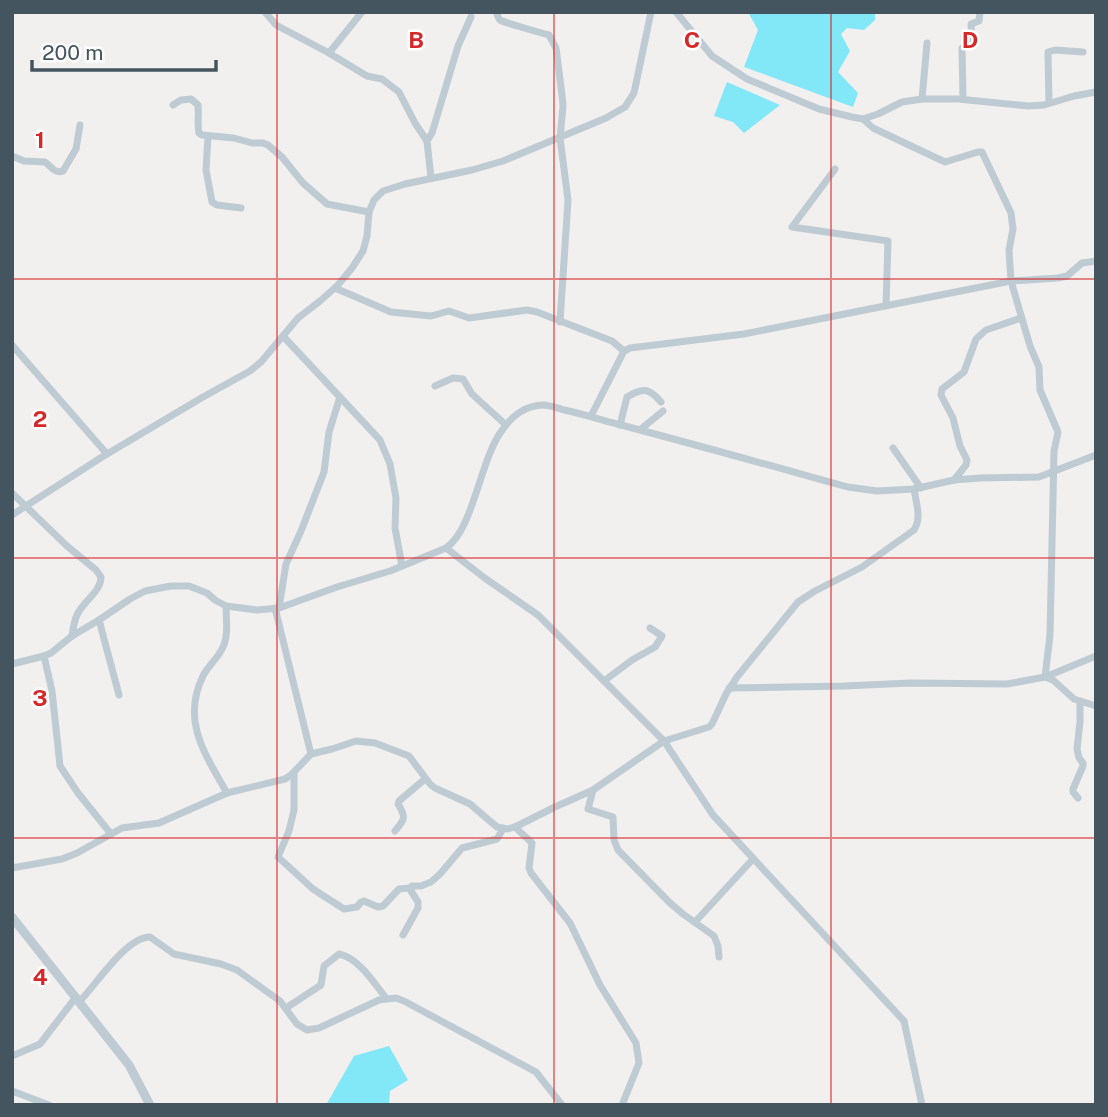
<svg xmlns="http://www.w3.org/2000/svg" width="1108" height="1117" font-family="'Public Sans',sans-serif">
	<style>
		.water { fill: #82e7f6 }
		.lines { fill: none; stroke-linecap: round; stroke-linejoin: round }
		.minor { stroke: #becbd3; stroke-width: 7 }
		.tertiary { stroke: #becbd3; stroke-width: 9 }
		.grid { fill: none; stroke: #d62828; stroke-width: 2; stroke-opacity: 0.55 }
		.grid-label { font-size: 23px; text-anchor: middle; font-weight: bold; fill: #d62828; stroke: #fff; stroke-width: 5; stroke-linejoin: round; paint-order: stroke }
	</style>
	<rect width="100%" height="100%" fill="#f2efef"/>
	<g class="water">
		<polygon points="748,12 833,12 834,14 839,12 875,12 875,20 864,30 847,28 841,34 850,51 838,72 858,93 853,107 744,67 758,30"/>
		<polygon points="727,82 780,105 744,133 733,122 714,116"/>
		<polygon points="389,1046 408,1080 390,1091 389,1105 326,1105 354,1056"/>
	</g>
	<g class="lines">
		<g class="minor">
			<polyline points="265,12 276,25 329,53 367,76 382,79 399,92 415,123 427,141 431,178"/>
			<polyline points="676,12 712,56 747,79 819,109 852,117 863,119 878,114 902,102 922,99 958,99 1029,106 1044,105 1074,96 1096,92"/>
			<path d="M497 14C498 16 498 18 500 20 503 22 541 33 549 35L556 48 562 95 563 106 560 138 568 200 560 322"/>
			<polyline points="329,53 362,12"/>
			<polyline points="922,99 927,43"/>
			<polyline points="963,99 962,48 972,44 971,24 979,21 980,12"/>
			<polyline points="1049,103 1048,52 1055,50 1083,52"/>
			<path d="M173 105 181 100 191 99 198 105C199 114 197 124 199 133L202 135 234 138 252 143H263L268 145 282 157 303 183 327 204 369 212"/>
			<polyline points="863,119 873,128 945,162 978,152 982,152 1011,213 1013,229 1009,250 1011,281 1030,346 1039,367 1040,390 1058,432 1054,451 1050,635 1045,677 1096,656"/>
			<polyline points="208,136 206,170 212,202 217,205 241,208"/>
			<polyline points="427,141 432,133 458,46 471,17"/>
			<path d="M12 156 24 161 45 162C52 167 55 174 63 171L76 149 80 125"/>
			<polyline points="835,169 792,227 888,241 886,306"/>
			<polyline points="335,288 391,312 431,316 449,311 469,318 527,310 537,312 612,341 624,351"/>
			<polyline points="283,336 380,440 390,464 396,498 395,528 402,566"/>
			<polyline points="12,345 107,454"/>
			<polyline points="435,386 453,378 463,379 472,394 506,425"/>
			<polyline points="591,416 624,351 630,348 744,334 1011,281 1058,278 1067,276 1082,263 1096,261"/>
			<path d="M620 425 627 397C643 387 649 388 661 402"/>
			<polyline points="641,429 663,411"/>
			<polyline points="893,448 921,488"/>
			<polyline points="954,480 966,465 967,460 960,446 953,418 941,395 942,389 964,372 976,339 986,330 1021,318"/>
			<path d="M12 493 67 546 96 570 101 577C101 591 85 600 78 613 74 620 73 628 72 636"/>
			<polyline points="12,515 102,457 203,397 250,371 261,362 298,318 320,301 337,286 352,268 363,251 367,236 369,212 374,200 383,191 405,184 472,170 503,161 606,118 625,107 634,93 651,12"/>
			<polyline points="446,548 486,579 538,615 664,741 713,815 904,1021 922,1105"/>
			<path d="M226 606C226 620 229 637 222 649 217 659 208 666 203 676 181 721 205 754 227 793"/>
			<polyline points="275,608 311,754"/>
			<polyline points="279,608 286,564 301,531 324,472 329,432 340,397"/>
			<polyline points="99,620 119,695"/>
			<polyline points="44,656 52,691 60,766 78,793 111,834"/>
			<path d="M12 664 44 656 51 653 72 636 99 620 130 599 145 591 171 586H189L207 593 215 600 226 606 257 610 279 608 337 587 390 571 446 548C474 529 480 458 503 429 512 416 526 405 543 405 550 405 557 408 564 410 583 414 602 420 621 425 697 445 772 466 848 487L877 491 914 489 954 480 980 478 1039 477 1096 455"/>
			<polyline points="604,681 632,660 655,647 662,636 650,628"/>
			<polyline points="729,688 844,686 911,683 1007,684 1045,677 1053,680 1074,699 1096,706"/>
			<polyline points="294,773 294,810 289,831 278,857 313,889 344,909 357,907 361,902 364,901 378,907 383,906 399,889 410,888"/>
			<polyline points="593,790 588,809 613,817 614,840 618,850 670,903 683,914 714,936 718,946 719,957"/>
			<polyline points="1078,798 1073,792 1073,789 1083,766 1083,763 1079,758 1077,749 1080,722 1080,702"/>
			<polyline points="515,827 532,843 529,868 531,873 570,923 600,985 636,1043 639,1063 622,1105"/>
			<path d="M395 831C404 820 407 818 398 804L399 801 425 779"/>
			<path d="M12 868 62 859 77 853 122 828 159 823 227 793 285 779 291 775 311 754 332 749 356 741 375 743 409 756 430 784 435 788 470 804 497 827 508 829 515 827 555 807 593 790 664 741 709 727 712 724 726 694 737 677 798 602 815 591 862 567 914 530C922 518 916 503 914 489"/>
			<polyline points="695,922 753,859"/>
			<polyline points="403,935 418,908 418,902 411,891 412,886 421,886 431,882 440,874 462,848 497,839 503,829"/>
			<path d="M79 1002C96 985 126 937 150 937L174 954 221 964 237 970 280 1001 297 1024 307 1030 319 1028 379 1000 396 998 404 1001 536 1072 562 1105"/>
			<path d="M286 1008 321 985 324 966 339 954C359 958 374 983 386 998"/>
			<polyline points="12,1056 40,1044 76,997"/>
			<polyline points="12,1091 49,1105"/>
		</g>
		<polyline class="tertiary" points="12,917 129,1065 150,1105"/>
	</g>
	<path class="grid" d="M277 12V1105M554 12V1105M831 12V1105M12 279H1096M12 558H1096M12 838H1096"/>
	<g class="grid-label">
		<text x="416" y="48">B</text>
		<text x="692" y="48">C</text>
		<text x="970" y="48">D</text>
		<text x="40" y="148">1</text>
		<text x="40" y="427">2</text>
		<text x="40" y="706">3</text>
		<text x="40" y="985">4</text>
	</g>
	<rect width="1108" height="1117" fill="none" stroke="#45555f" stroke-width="28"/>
	<path d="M32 60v10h184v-10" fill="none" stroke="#45555f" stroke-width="3.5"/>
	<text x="42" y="60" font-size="21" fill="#45555f" stroke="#ffffff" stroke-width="5" paint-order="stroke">200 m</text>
</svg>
